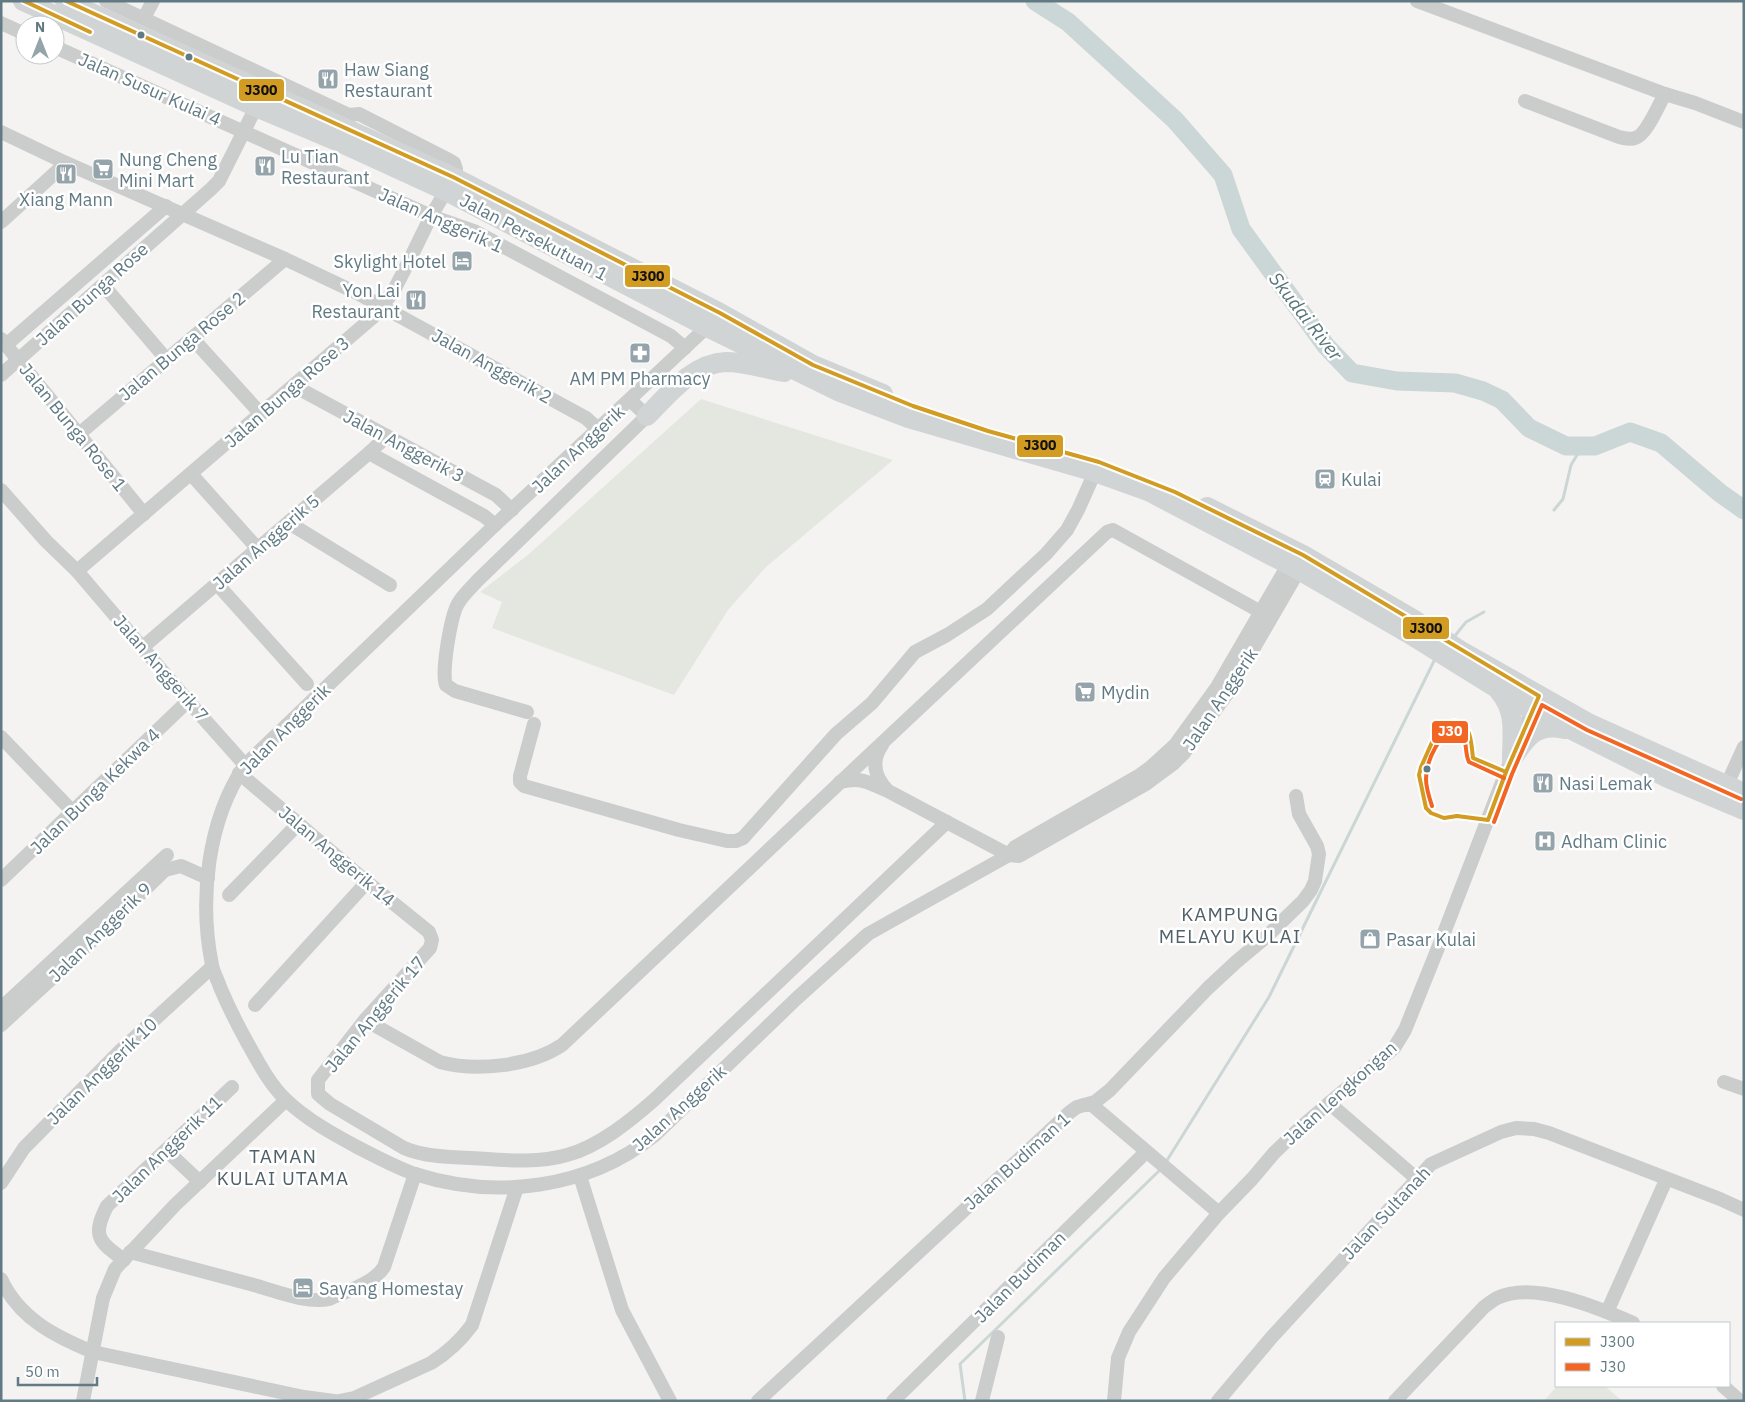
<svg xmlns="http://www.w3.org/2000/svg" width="1745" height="1402" font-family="'IBM Plex Sans',sans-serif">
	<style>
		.green { fill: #e4e7df }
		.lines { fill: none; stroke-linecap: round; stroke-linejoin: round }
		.stream { stroke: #cbd6d6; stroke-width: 3 }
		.river { stroke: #cbd6d6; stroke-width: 19 }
		.minor { stroke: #cbcdcd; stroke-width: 14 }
		.highway { stroke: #d1d4d5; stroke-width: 20 }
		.bus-1-casing { stroke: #fff; stroke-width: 8 }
		.bus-2-casing { stroke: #fff; stroke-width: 8 }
		.bus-1 { stroke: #d29b21; stroke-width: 4 }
		.bus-2 { stroke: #f26522; stroke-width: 4 }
		.bus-dot { fill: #617a84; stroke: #fff; stroke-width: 2 }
		.labels { text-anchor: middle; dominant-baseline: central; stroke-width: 5; stroke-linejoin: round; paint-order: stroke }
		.poi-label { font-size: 18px; fill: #617a84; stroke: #fff; text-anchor: start }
		.street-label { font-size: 18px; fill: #617a84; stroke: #fff }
		.water-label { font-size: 19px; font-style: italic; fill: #58767b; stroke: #fff }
		.neighbourhood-label { font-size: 19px; letter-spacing: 1px; fill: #506169; stroke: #fff }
		.line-badge { stroke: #fff; stroke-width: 2 }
		.badge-label { font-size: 14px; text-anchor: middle; font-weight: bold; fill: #fff }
		.pale-badge-label { font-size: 14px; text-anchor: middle; font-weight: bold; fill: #111 }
	</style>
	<rect width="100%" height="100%" fill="#f4f3f1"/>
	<g class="green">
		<polygon points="701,399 893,460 765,568 728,610 674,695 492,628 502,602 480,592 529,554"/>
		<polygon points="1557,1386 1605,1386 1622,1401 1544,1401"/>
	</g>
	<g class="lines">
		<g class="stream">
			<polyline points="1554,510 1563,499 1571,465 1577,455 1588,446"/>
			<polyline points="1454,637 1466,622 1484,612"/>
			<polyline points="1166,1162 1269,997 1435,659"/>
			<polyline points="965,1401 960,1364 1161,1169"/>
		</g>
		<polyline class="river" points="1035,1 1068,22 1175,120 1223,175 1241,229 1326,346 1352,373 1397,381 1455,383 1483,391 1502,400 1529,428 1566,446 1595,446 1630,432 1661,443 1720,493 1744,510"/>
		<g class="minor">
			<polyline points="1417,1 1665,94"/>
			<polyline points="144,18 153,1"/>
			<polyline points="1,23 25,34"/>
			<polyline points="55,47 431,216 474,231 671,336 685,348"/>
			<path d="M1525 101 1619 137C1624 138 1630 140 1635 138 1646 136 1659 104 1665 94L1695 103 1744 122"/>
			<polyline points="1,132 66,163 285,259 359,294 586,418 598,429"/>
			<polyline points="1,222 66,163"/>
			<polyline points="103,285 167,360"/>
			<path d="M707 327 495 525 245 765C207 821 199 900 212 965 213 972 218 980 220 987 228 1006 237 1024 247 1042 258 1062 269 1083 285 1099 307 1120 333 1134 359 1148 377 1157 395 1167 415 1174 496 1200 587 1189 655 1135L796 999 868 934 1009 855 1015 847 1140 775 1151 767 1175 745 1217 687 1288 565"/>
			<polyline points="192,338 261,414"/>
			<polyline points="1,339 144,514"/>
			<polyline points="6,345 166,206"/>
			<polyline points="1,375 211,189 219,181 259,101"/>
			<polyline points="294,386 496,495 512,510"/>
			<polyline points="79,434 285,259"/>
			<polyline points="369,453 484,516 495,525"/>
			<polyline points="191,474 258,549"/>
			<polyline points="1,490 46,541 77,571 188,701 245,765"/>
			<polyline points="289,523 390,585"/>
			<polyline points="77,571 372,318 393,292 410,259 431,216 446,191 456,169 454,163 449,160 359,114 349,115 106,1"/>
			<polyline points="217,584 307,684"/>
			<polyline points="143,647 369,453 387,436"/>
			<path d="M527 712 455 691 446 685C441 673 451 613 459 602 464 594 471 588 477 581L647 416 630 400"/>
			<polyline points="534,724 520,776 520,782 524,786 679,830 727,841 736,841 743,838 836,734 872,703 915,652 947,635 987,609 1046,554 1067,530 1078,510 1095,472"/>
			<polyline points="1,737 73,812"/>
			<path d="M882 745C871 761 874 777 888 791L1009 855 1019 856 1146 784 1173 764 1184 753 1227 694 1299 570"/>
			<path d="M239 773 367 882 429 932 432 940 430 948 365 1020 318 1080V1094L330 1104 404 1148C425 1157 450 1157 472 1158 503 1160 536 1164 567 1155 598 1147 630 1121 654 1100L947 822"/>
			<path d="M840 782C862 777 867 782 886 790"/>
			<polyline points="1723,793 1744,747"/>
			<polyline points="1,880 188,701"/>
			<polyline points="229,895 298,824"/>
			<polyline points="255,1005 367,882"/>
			<polyline points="1,1008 167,855"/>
			<path d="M365 1020 440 1062C476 1072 531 1066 562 1045L848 775 1107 532 1113 530 1261 612"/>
			<polyline points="1,1025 74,958 165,870 181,866 208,878"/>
			<polyline points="1724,1082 1744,1089"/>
			<polyline points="1329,1103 1416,1178"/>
			<polyline points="1084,1105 1092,1105 1219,1213"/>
			<polyline points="166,1150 200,1182"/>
			<polyline points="580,1176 622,1310 670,1401"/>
			<polyline points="1,1183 24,1148 120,1051 212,967"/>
			<path d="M130 1252C171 1263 213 1274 254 1285 275 1291 308 1304 329 1299 347 1291 373 1284 384 1267L415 1174"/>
			<path d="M124 1260C98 1241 92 1236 107 1206L232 1087"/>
			<path d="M1 1279C19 1318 54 1336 93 1352L304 1397 334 1401"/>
			<polyline points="1607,1312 1666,1180"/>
			<polyline points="1723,1386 1740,1401"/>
			<polyline points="83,1401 103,1298 115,1269 175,1205 286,1100"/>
			<path d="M339 1401 354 1398 431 1363C447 1353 461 1340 472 1325L517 1187"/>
			<polyline points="758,1401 1070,1112 1077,1107 1095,1102 1110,1090 1208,988 1236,962 1266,937 1303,901 1311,890 1315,881 1319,854 1317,846 1299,814 1296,796"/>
			<polyline points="893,1401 1146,1152"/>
			<polyline points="982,1401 998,1337"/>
			<polyline points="1114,1401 1118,1358 1129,1332 1164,1278 1219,1213 1252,1179 1274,1153 1301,1127 1394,1048 1405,1030 1444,933 1506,772 1535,704"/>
			<polyline points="1218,1401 1271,1338 1431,1164 1501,1132 1516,1128 1534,1129 1549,1133 1720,1199 1744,1210"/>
			<path d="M1395 1401 1484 1307C1488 1304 1492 1301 1497 1298 1533 1280 1599 1308 1633 1323"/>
		</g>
		<g class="highway">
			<polyline points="23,1 256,107 337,141 446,191 707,327 840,392 908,418 1095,472 1148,491 1299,570 1408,633 1532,710 1668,778 1744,810"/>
			<polyline points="65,1 453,177 720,313 813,365 883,394"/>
			<path d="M647 416C668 395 693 363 726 362 745 362 766 369 784 372"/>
			<polyline points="1207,507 1303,555 1416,621 1461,651 1590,724 1744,793"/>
			<path d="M1499 691C1517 712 1512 734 1512 759"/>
			<path d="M1512 759C1526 738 1536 722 1565 729"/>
		</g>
		<g class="bus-1-casing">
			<g id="bus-1">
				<polyline points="24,1 90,32"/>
				<polyline points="66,1 453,177 720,313 813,365 913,406 988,431 1099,462 1175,492 1303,555 1539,696 1506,772"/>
				<path d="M1453 722C1472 722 1471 743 1473 758L1506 772 1488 820 1457 816 1444 818 1431 813 1426 808 1419 775 1421 767 1433 740Z"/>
			</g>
		</g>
		<g class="bus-2-casing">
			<g id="bus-2">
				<path d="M1432 806C1429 797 1426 788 1426 779 1426 762 1440 728 1460 729 1468 738 1464 752 1469 762L1504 778"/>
				<polyline points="1494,822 1512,774 1542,705 1587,730 1741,799"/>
			</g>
		</g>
		<use href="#bus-1" class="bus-1"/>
		<use href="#bus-2" class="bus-2"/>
	</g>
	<defs>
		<g id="restaurant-square" transform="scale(1.125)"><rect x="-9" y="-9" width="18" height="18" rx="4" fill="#94a4aa" stroke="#fff"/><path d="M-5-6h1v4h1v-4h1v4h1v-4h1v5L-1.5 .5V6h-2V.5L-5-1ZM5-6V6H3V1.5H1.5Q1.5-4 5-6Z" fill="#fff"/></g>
		<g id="supermarket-square" transform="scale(1.125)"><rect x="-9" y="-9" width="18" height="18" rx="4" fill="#94a4aa" stroke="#fff"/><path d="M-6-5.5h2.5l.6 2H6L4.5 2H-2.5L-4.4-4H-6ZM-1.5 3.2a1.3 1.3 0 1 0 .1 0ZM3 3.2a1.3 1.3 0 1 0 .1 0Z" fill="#fff"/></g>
		<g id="hotel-square" transform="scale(1.125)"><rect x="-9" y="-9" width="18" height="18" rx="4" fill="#94a4aa" stroke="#fff"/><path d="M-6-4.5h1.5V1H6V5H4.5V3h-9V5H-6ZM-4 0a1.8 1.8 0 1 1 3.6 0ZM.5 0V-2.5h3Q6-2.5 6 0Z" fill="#fff"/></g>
		<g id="pharmacy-square" transform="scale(1.125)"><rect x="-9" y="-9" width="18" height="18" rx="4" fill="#94a4aa" stroke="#fff"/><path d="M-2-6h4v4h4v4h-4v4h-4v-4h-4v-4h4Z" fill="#fff"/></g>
		<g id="station-square" transform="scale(1.125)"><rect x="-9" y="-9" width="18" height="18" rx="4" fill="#94a4aa" stroke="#fff"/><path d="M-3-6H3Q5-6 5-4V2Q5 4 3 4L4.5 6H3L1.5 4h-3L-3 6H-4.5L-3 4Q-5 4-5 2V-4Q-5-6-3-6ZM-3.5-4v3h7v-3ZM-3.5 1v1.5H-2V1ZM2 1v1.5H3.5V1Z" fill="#fff"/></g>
		<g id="hospital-square" transform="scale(1.125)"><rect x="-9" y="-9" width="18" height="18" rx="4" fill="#94a4aa" stroke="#fff"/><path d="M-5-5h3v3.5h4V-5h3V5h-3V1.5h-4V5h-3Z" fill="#fff"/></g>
		<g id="shop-square" transform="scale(1.125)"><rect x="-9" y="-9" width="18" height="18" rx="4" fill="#94a4aa" stroke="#fff"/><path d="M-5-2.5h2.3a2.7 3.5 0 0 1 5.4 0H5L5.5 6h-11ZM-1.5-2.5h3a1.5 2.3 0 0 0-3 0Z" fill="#fff"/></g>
	</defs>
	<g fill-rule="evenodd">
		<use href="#restaurant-square" x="328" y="79"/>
		<use href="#restaurant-square" x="265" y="166"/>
		<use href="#supermarket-square" x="103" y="169"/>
		<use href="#restaurant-square" x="66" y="174"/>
		<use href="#hotel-square" x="462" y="261"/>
		<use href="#restaurant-square" x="416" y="300"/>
		<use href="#pharmacy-square" x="640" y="353"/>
		<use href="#station-square" x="1325" y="479"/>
		<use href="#supermarket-square" x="1085" y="692"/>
		<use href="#restaurant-square" x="1543" y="783"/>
		<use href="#hospital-square" x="1545" y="841"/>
		<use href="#shop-square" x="1370" y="939"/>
		<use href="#hotel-square" x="303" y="1288"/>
	</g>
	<g class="bus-dot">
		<circle cx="141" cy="35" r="4.5"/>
		<circle cx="189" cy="57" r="4.5"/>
		<circle cx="1427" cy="769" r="4.5"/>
	</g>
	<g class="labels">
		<g class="poi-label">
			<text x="344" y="69">Haw Siang<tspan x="344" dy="21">Restaurant</tspan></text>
			<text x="281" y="156">Lu Tian<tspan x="281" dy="21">Restaurant</tspan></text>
			<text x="119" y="159">Nung Cheng<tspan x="119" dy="21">Mini Mart</tspan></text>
			<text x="66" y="199" text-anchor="middle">Xiang Mann</text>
			<text x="446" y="261" text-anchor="end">Skylight Hotel</text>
			<text x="400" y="290" text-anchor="end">Yon Lai<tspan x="400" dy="21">Restaurant</tspan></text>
			<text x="640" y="378" text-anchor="middle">AM PM Pharmacy</text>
			<text x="1341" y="479">Kulai</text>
			<text x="1101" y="692">Mydin</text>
			<text x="1559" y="783">Nasi Lemak</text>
			<text x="1561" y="841">Adham Clinic</text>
			<text x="1386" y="939">Pasar Kulai</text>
			<text x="319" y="1288">Sayang Homestay</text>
		</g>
		<g class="street-label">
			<text transform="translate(150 89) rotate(24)">Jalan Susur Kulai 4</text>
			<text transform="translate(441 220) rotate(24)">Jalan Anggerik 1</text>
			<text transform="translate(534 237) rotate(28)">Jalan Persekutuan 1</text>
			<text transform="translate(92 294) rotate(-42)">Jalan Bunga Rose</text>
			<text transform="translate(182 346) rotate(-40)">Jalan Bunga Rose 2</text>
			<text transform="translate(492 366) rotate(29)">Jalan Anggerik 2</text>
			<text transform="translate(287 392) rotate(-41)">Jalan Bunga Rose 3</text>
			<text transform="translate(73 427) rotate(51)">Jalan Bunga Rose 1</text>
			<text transform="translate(404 446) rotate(28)">Jalan Anggerik 3</text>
			<text transform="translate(578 449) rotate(-43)">Jalan Anggerik</text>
			<text transform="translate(266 542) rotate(-41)">Jalan Anggerik 5</text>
			<text transform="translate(161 668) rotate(49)">Jalan Anggerik 7</text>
			<text transform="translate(1220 699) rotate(-56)">Jalan Anggerik</text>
			<text transform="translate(285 729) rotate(-45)">Jalan Anggerik</text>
			<text transform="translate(95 791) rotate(-44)">Jalan Bunga Kekwa 4</text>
			<text transform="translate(337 856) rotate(40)">Jalan Anggerik 14</text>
			<text transform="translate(100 932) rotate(-44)">Jalan Anggerik 9</text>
			<text transform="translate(375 1014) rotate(-50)">Jalan Anggerik 17</text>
			<text transform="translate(102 1071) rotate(-44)">Jalan Anggerik 10</text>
			<text transform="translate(1340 1093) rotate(-42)">Jalan Lengkongan</text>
			<text transform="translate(679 1108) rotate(-42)">Jalan Anggerik</text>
			<text transform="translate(167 1149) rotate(-44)">Jalan Anggerik 11</text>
			<text transform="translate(1017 1161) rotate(-42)">Jalan Budiman 1</text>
			<text transform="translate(1386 1213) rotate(-47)">Jalan Sultanah</text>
			<text transform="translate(1020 1277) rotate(-45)">Jalan Budiman</text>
		</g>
		<g class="water-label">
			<text transform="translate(1306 316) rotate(52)">Skudai River</text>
		</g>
		<g class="neighbourhood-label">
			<text x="1230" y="914">KAMPUNG<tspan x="1230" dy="22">MELAYU KULAI</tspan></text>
			<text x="283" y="1156">TAMAN<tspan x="283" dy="22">KULAI UTAMA</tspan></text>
		</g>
	</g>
	<g class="line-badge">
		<rect x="238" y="78" width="47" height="24" rx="5" fill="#d29b21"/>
		<rect x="624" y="264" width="47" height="24" rx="5" fill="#d29b21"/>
		<rect x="1016" y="434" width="48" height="24" rx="5" fill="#d29b21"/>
		<rect x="1402" y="616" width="48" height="24" rx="5" fill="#d29b21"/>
		<rect x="1431" y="720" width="38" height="24" rx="5" fill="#f26522"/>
	</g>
	<g class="badge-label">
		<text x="1450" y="736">J30</text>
	</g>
	<g class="pale-badge-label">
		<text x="261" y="95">J300</text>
		<text x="648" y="281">J300</text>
		<text x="1040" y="450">J300</text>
		<text x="1426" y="633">J300</text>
	</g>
	<rect width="1745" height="1402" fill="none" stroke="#617a84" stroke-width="5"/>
	<rect x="1555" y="1322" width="175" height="65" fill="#ffffff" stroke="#c0cace"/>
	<rect x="1565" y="1338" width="25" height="8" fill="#d29b21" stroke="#c0cace"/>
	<text x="1600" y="1347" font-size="15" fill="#617a84">J300</text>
	<rect x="1565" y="1363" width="25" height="8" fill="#f26522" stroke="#c0cace"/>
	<text x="1600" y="1372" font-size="15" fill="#617a84">J30</text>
	<g transform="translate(40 40)"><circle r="24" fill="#ffffff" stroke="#c0cace"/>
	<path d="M0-4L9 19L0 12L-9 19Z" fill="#94a4aa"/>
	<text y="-8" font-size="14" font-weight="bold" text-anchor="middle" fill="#617a84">N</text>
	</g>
	<path d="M18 1377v8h79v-8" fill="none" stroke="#617a84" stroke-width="2.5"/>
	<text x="25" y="1377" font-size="15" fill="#617a84" stroke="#ffffff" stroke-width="4" paint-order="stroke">50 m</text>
</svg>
